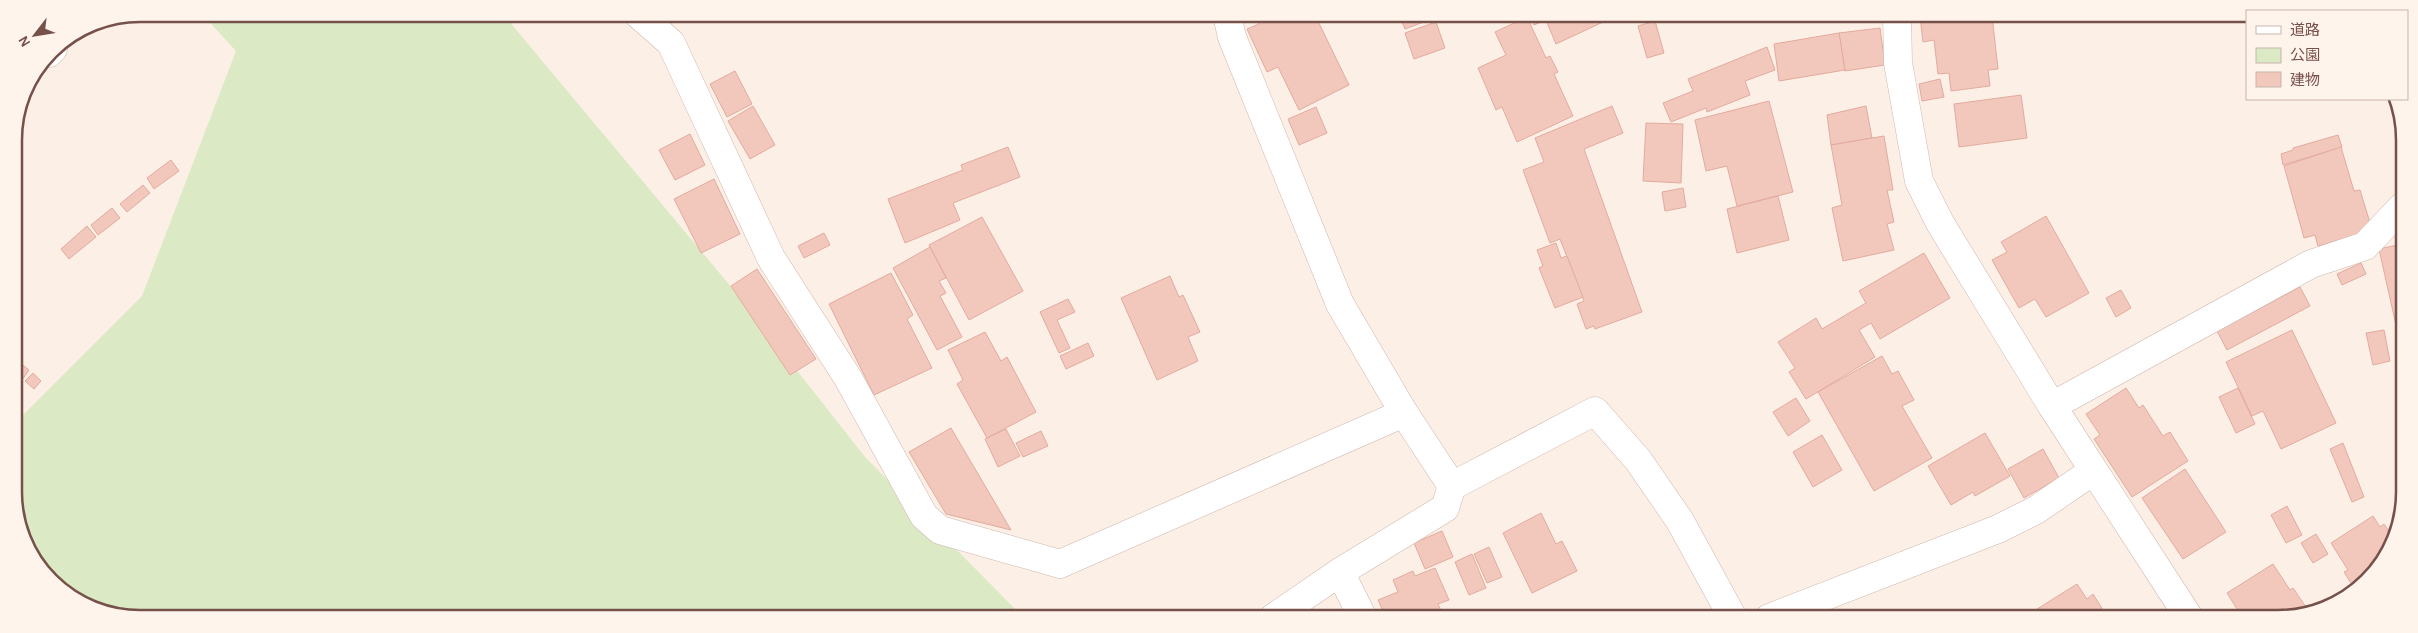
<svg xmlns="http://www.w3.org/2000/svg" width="2418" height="633" font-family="'Alegreya Sans','Noto Sans JP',sans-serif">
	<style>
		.green { fill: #dbeac4 }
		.building { fill: #f2c8bd; stroke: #e4aa9e }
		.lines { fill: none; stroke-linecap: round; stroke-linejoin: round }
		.minor-casing { stroke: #d0b7ae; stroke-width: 29 }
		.minor { stroke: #fff; stroke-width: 28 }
		.rim { fill: none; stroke: #76514a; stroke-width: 2.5 }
	</style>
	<rect width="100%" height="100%" fill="#fcefe6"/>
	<polygon class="green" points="202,14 503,14 732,288 865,457 1024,618 115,617 51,582 16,518 16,422 142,296 236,51"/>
	<g class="building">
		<polygon points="1255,15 1315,15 1349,85 1299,110 1278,67 1267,72 1247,29 1259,24"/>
		<polygon points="1399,15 1442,15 1405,29"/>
		<polygon points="1529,15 1618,15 1556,44 1546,20 1534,25"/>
		<polygon points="1920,16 1992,16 1998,69 1988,70 1990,86 1951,91 1949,73 1938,74 1934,40 1923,42"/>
		<polygon points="1527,17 1546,58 1550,56 1558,72 1554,74 1573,116 1517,142 1502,107 1496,110 1478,68 1506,55 1495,32"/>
		<polygon points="1655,21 1664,53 1647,58 1638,26"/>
		<polygon points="1436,22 1445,48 1414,59 1405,33"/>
		<polygon points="1880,28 1885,65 1845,71 1839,33"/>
		<polygon points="1839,33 1845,70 1779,81 1774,44"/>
		<polygon points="1767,47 1775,70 1745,81 1750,95 1707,112 1706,108 1671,122 1663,103 1693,91 1688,79"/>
		<polygon points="735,71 752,104 727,117 710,84"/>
		<polygon points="1940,79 1944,97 1922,101 1919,84"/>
		<polygon points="2021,95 2027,138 1959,147 1954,104"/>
		<polygon points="1769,101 1793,192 1737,206 1727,166 1706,171 1695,120"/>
		<polygon points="753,106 775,145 750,159 728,121"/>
		<polygon points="1612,106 1623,133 1584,149 1642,312 1595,329 1594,326 1586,329 1577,304 1584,301 1560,239 1550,243 1523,170 1544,162 1535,138"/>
		<polygon points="1866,106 1872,138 1831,145 1827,115"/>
		<polygon points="1316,107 1327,133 1299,145 1288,119"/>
		<polygon points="1646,123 1683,124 1681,183 1643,181"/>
		<polygon points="690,134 705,165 675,180 659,150"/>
		<polygon points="2338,135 2342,147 2283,165 2281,154 2293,150 2293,148"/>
		<polygon points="1884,136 1893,190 1887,190 1894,222 1887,224 1894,250 1843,261 1832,208 1842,205 1831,145"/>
		<polygon points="1008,147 1020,177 953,203 960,220 905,243 888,199 963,170 961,165"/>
		<polygon points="2341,147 2354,191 2360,190 2371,226 2362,229 2363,233 2318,246 2315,235 2304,238 2284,166"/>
		<polygon points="171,160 179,171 154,189 147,178"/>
		<polygon points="714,179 740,234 701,253 674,199"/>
		<polygon points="143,185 150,193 127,212 120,204"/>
		<polygon points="1683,188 1686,207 1665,211 1662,192"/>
		<polygon points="1778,196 1789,240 1737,253 1727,209"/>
		<polygon points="112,208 120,218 98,235 91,225"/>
		<polygon points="2046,216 2089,293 2046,317 2035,299 2019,308 1992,260 2007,252 2001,242"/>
		<polygon points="982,217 1023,291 969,320 929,245"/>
		<polygon points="87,226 96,237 69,259 61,249"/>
		<polygon points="824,233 830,245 804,258 798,246"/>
		<polygon points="1556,243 1561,258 1567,256 1583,297 1555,308 1539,268 1543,266 1537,250"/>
		<polygon points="2402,244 2402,352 2379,249"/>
		<polygon points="930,247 946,278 939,281 946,293 940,296 962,337 937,350 893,268"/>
		<polygon points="1924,253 1950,298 1880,339 1871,323 1859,330 1875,357 1806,399 1789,372 1795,368 1778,342 1816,318 1822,329 1866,303 1859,291"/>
		<polygon points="2361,263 2366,274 2342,285 2337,274"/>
		<polygon points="757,269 816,359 790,375 731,286"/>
		<polygon points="891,273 913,315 907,319 932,368 874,395 829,304"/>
		<polygon points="1170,276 1179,297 1183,295 1200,332 1188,337 1198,361 1157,380 1121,298"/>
		<polygon points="2300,287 2310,306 2227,350 2217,331"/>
		<polygon points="2121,290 2131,308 2116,317 2106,298"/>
		<polygon points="1068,299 1075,312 1057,320 1070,348 1059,353 1040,312"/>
		<polygon points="2292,330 2336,423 2281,449 2263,411 2252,416 2226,362"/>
		<polygon points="2384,330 2390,361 2373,365 2366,333"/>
		<polygon points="985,332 1001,361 1007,357 1036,412 987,438 957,384 963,380 948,350"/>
		<polygon points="1088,343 1094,356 1066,369 1060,356"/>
		<polygon points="1882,356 1892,374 1898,371 1914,400 1902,406 1932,458 1874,491 1818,392"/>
		<polygon points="15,359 29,370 22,380 15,375"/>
		<polygon points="33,373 41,381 34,389 25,381"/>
		<polygon points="2126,388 2139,408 2143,405 2163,436 2170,432 2188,461 2132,497 2094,439 2100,435 2086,414"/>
		<polygon points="2238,388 2255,424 2236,433 2219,397"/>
		<polygon points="1796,398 1810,421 1788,436 1773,412"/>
		<polygon points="951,428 1011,530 946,514 909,452"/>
		<polygon points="1006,429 1020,456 998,467 985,439"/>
		<polygon points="1041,431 1048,446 1023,457 1016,443"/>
		<polygon points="1985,433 2010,476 1975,496 1973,492 1951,505 1928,466"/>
		<polygon points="1822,435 1842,470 1813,487 1793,452"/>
		<polygon points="2343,443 2364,497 2352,502 2330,449"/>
		<polygon points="2043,449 2059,478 2024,498 2008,469"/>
		<polygon points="2185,469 2226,532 2183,559 2142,498"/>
		<polygon points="2287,506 2302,535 2286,543 2271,515"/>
		<polygon points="1541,513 1556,544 1562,541 1577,571 1532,593 1503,533"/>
		<polygon points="2373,516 2380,527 2384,524 2394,539 2387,556 2356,591 2344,572 2348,570 2331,543"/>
		<polygon points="1442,531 1453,557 1425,569 1414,543"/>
		<polygon points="2316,534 2328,554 2313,563 2301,543"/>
		<polygon points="1489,547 1502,577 1487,583 1474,554"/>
		<polygon points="1472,554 1486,588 1469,595 1455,562"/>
		<polygon points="2273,564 2290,590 2293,588 2310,613 2286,619 2239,619 2242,617 2227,593"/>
		<polygon points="1435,568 1449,600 1438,604 1444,618 1386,618 1378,600 1398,592 1393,580 1413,571 1415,576"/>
		<polygon points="2077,584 2087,599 2093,594 2108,618 2027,619 2026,616"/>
		<polygon points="1639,610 1643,618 1623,618"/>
	</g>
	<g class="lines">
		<g class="minor-casing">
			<g id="minor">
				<polyline points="638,14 671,43 771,258 848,378 924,516 940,530 1060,564 1404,413"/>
				<polyline points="1227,15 1232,37 1340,304 1404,413 1452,486"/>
				<polyline points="1897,16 1898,63 1919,181 1940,223 2052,406 2190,619"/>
				<polyline points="49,53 53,49"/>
				<polyline points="2052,406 2311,264 2365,246 2402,207"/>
				<polyline points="1340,572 1363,618"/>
				<polyline points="1273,618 1340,572 1445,508 1452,486 1595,411 1638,460 1680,521 1733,618"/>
				<polyline points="1769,618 1998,529 2036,510 2093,471"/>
			</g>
		</g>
		<use href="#minor" class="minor"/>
	</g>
	<path d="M0 0H2418V633H0ZM140 22H2278A118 118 0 0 1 2396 140V492A118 118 0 0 1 2278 610H140A118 118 0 0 1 22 492V140A118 118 0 0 1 140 22Z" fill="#fff4ec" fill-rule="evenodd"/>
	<path class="rim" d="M140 22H2278A118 118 0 0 1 2396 140V492A118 118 0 0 1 2278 610H140A118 118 0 0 1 22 492V140A118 118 0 0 1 140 22Z"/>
	<rect x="2246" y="10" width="162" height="90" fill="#fff4ec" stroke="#c8b3ab"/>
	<rect x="2256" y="26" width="25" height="8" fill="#ffffff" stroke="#c8b3ab"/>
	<text x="2290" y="35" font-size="15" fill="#76514a">道路</text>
	<rect x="2256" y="48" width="25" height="15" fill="#dbeac4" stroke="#c8b3ab"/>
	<text x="2290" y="60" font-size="15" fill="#76514a">公園</text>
	<rect x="2256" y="72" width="25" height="15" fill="#f2c8bd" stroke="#c8b3ab"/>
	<text x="2290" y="85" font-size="15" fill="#76514a">建物</text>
	<g transform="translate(35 35) rotate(239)" stroke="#fff4ec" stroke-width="4" paint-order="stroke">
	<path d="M0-4L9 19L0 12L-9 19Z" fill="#76514a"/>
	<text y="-8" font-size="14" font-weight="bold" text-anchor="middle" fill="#76514a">N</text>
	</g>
</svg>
